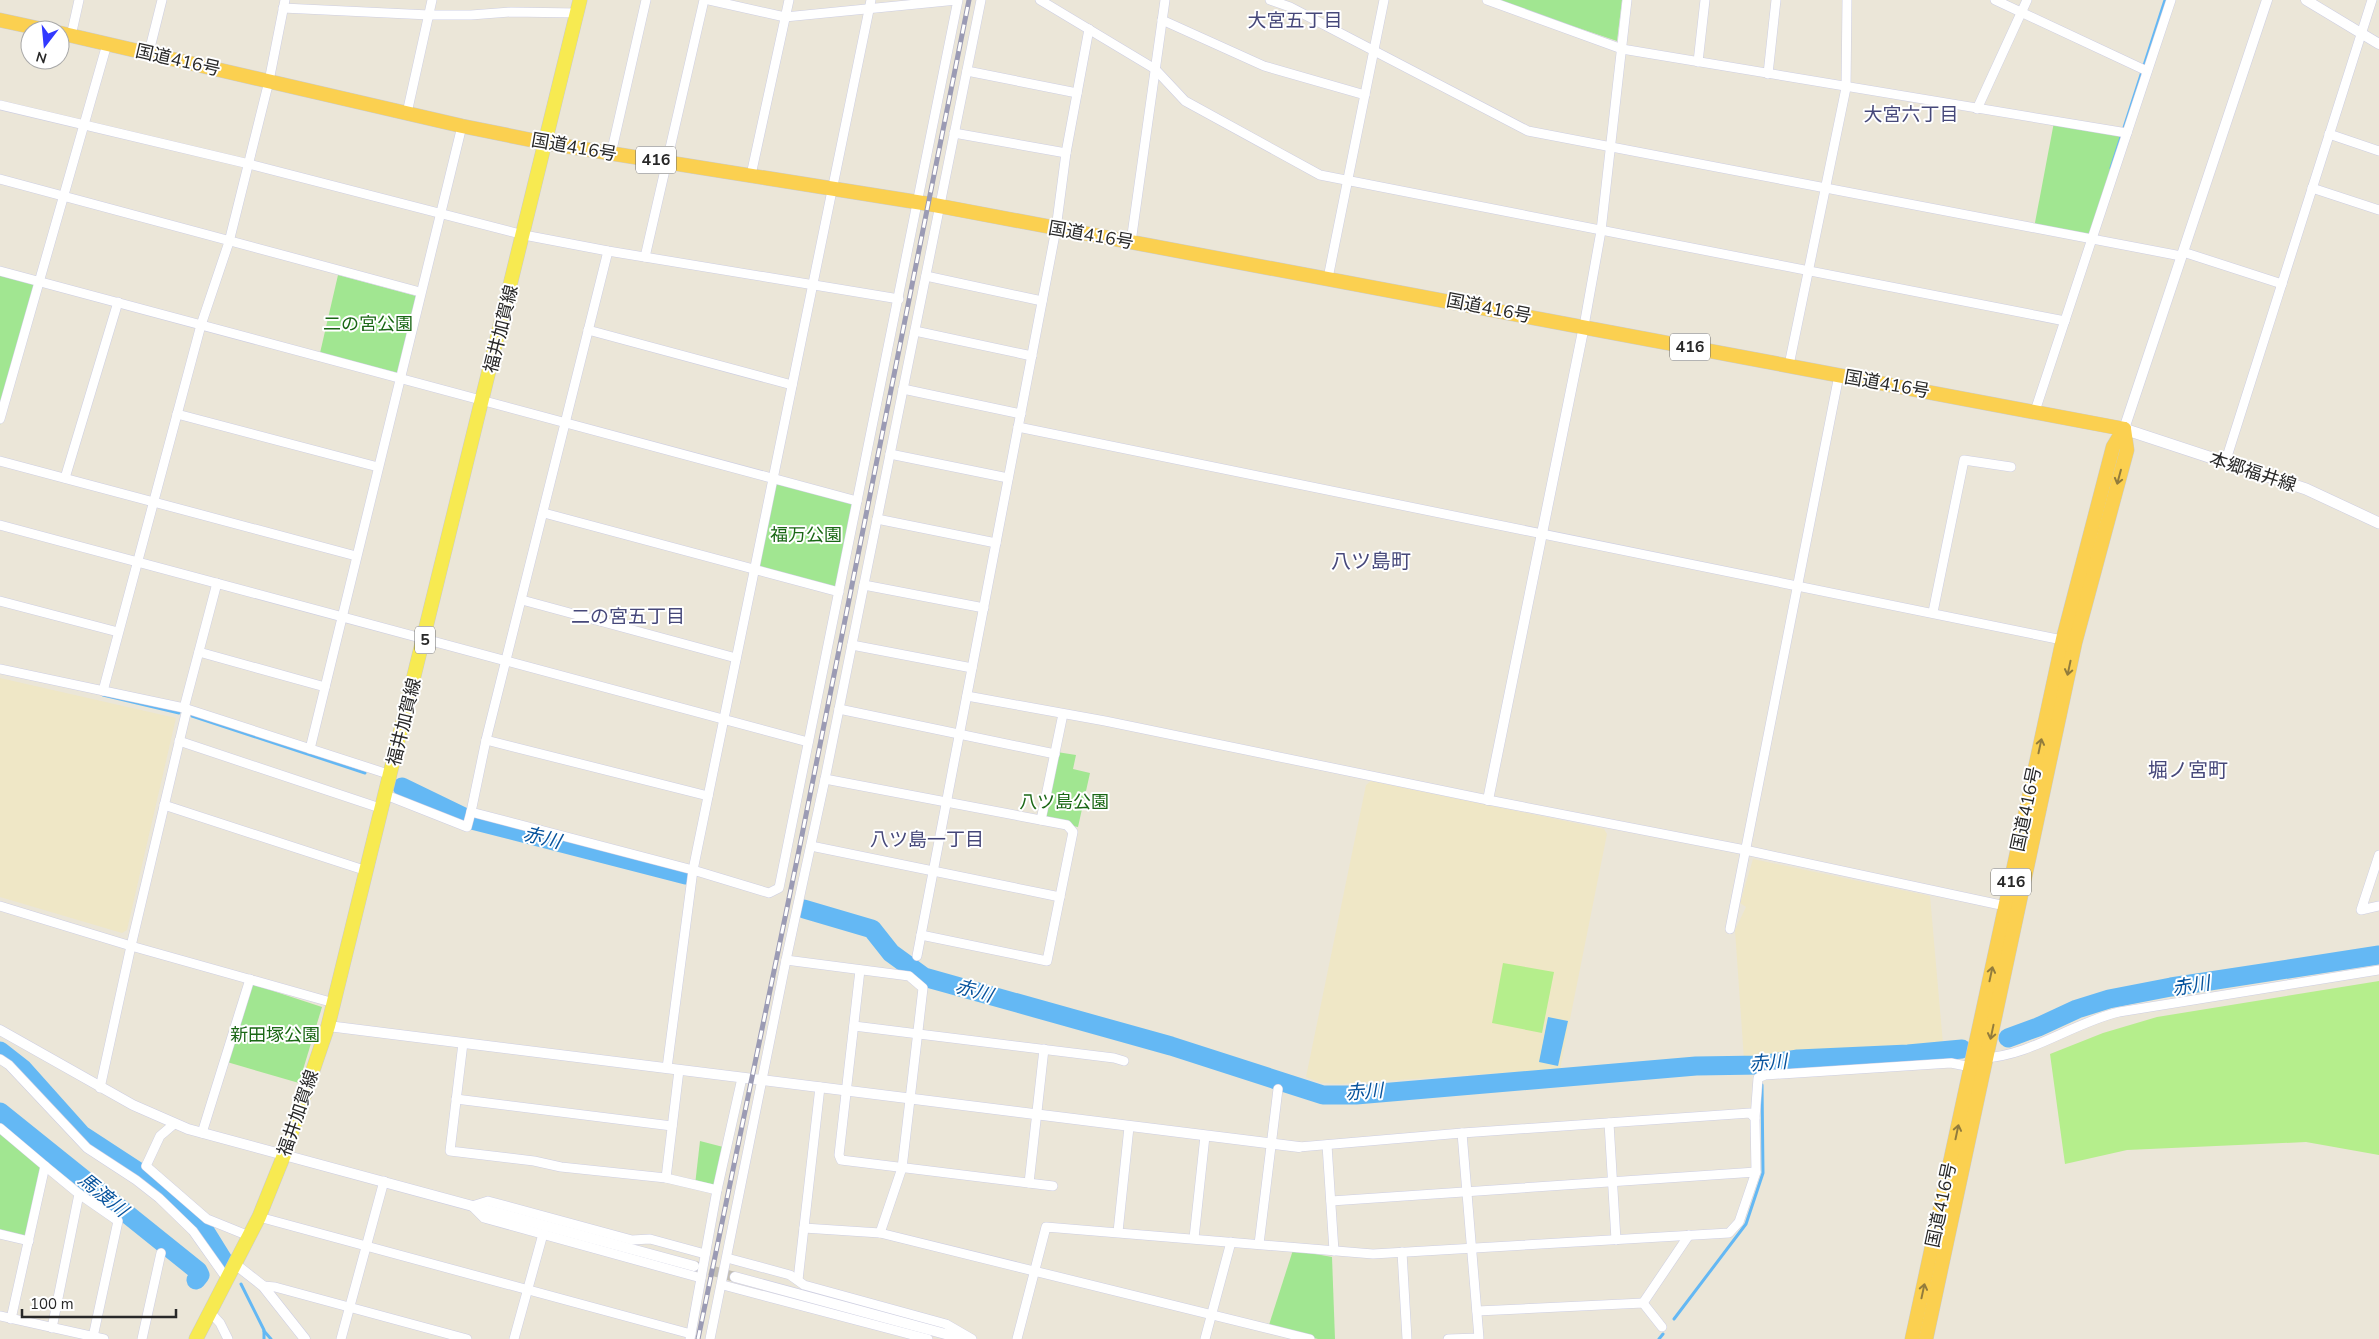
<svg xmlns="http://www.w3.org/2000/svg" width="2379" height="1339" font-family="'Nunito Sans','Noto Sans JP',sans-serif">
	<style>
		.education { fill: #efe7c6 }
		.green { fill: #a1e691 }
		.pitch { fill: #b5ee8c }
		.water { fill: #64b8f4 }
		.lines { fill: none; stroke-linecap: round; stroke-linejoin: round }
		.stream { stroke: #64b8f4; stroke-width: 3 }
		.river { stroke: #64b8f4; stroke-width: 19 }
		.tertiary-tunnel { stroke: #c4c0b5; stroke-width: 10; stroke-dasharray: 10 5; stroke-linecap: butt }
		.minor-casing { stroke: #cdcee2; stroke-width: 10 }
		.tertiary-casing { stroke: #cdcee2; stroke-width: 11 }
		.secondary-casing { stroke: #cdcee2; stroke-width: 12 }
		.primary-casing { stroke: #cbcbcb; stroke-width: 15 }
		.trunk-casing { stroke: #cbcbcb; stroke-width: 15 }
		.minor { stroke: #fff; stroke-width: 9 }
		.tertiary { stroke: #fff; stroke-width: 10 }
		.secondary { stroke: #fff; stroke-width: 11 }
		.primary { stroke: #f7ea51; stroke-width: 14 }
		.trunk { stroke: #fbd050; stroke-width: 14 }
		.rail-casing { stroke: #9b9bb4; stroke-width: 5 }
		.rail { stroke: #fff; stroke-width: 3; stroke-dasharray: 9; stroke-linecap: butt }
		.oneway { stroke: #927c3c }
		.labels { text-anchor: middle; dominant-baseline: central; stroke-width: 4; stroke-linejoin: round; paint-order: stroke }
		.shield { fill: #fff; stroke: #686868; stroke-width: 1 }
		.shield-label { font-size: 16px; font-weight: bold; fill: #282828 }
		.street-label { font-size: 18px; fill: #282828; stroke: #fff }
		.park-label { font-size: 18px; fill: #1a6715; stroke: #fff }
		.neighbourhood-label { font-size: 19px; fill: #46487a; stroke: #fff }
		.water-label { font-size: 19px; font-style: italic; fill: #06539d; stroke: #fff }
		.quarter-label { font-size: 20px; fill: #46487a; stroke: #fff }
	</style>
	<rect width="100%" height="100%" fill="#ebe6d8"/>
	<g class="education">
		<polygon points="0,678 176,718 127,930 122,933 0,897"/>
		<polygon points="1371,781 1604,829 1607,834 1560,1069 1340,1084 1321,1083 1306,1077 1366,785"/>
		<polygon points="1753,859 1930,896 1943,1044 1744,1060 1735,930 1746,907 1740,903"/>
	</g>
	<g class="green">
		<polygon points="1495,0 1622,0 1617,41"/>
		<polygon points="2054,122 2127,133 2092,239 2034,228"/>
		<polygon points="0,275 40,286 0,425"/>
		<polygon points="338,275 416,296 398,373 320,353"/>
		<polygon points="773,478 857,501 839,592 754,570"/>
		<polygon points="1057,752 1076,755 1073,769 1090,773 1078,827 1041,820"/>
		<polygon points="252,984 322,1007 299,1083 227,1062"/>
		<polygon points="0,1128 45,1166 29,1241 0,1234"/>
		<polygon points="700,1141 727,1148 717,1190 695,1185"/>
		<polygon points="1293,1250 1332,1257 1335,1339 1318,1339 1268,1328"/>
	</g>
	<g class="pitch">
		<polygon points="1503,963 1554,972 1542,1033 1492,1023"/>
		<polygon points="2379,981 2379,1155 2306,1142 2127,1150 2065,1164 2050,1054 2103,1033 2157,1017"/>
	</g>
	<polygon class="water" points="1548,1017 1568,1021 1558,1066 1539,1062"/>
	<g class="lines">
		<g class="stream">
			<polyline points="2111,168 2165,0"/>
			<polyline points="103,695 179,713"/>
			<polyline points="192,716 365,773"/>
			<polyline points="1761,1068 1761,1065"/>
			<polyline points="241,1284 264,1330 264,1339"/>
			<polyline points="1674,1319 1746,1224 1763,1173 1762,1085"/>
			<polyline points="264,1331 271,1339"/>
			<polyline points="1659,1339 1663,1334"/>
		</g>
		<g class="river">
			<polyline points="402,787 468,819 686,875"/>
			<polyline points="804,909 872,929 891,953 924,977 1171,1046 1323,1095 1356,1095 1696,1066 1761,1065 1798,1059 1908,1054 1962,1049"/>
			<polyline points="2008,1038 2038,1027 2077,1009 2109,999 2171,987 2379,955"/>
			<polyline points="0,1051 23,1069 82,1135 157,1184 205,1231 223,1260"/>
			<polyline points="0,1112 198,1271 200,1275 196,1280"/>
		</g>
		<polyline class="tertiary-tunnel" points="695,1266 735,1277"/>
		<g class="minor-casing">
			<g id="minor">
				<polyline points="709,0 785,17 957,0"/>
				<polyline points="1040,0 1155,69 1185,101 1320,175 2065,321"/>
				<polyline points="1270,0 1290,7 1528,131 2181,256"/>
				<polyline points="1487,0 1622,49 2127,133"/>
				<polyline points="1995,0 2147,71"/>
				<polyline points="283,8 429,15 471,15 511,12 577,13"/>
				<polyline points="1162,20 1264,66 1365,95"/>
				<polyline points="71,36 79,0"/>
				<polyline points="149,52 162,0"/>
				<polyline points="1698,62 1705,0"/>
				<polyline points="967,71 1077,93"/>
				<polyline points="1768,74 1776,0"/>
				<polyline points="0,105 249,164 524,235 608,251 899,299"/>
				<polyline points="1977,109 2027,0"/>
				<polyline points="407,113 432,0"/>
				<polyline points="954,133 1066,153"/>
				<polyline points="2329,134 2379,151"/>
				<polyline points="611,154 646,0"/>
				<polyline points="751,175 789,0"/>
				<polyline points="0,179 420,292"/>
				<polyline points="2312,188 2379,210"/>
				<polyline points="1131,242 1165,0"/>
				<polyline points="608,251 486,740 471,812 693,870 769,893 779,888 958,0"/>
				<polyline points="2183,252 2282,284"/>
				<polyline points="645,257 704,0"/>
				<polyline points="0,271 857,501"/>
				<polyline points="926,276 1042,301"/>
				<polyline points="1328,278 1384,0"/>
				<polyline points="1584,326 1601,231 1627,0"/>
				<polyline points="588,330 792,385"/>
				<polyline points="915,331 1032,356"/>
				<polyline points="1789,365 1846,88 1847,0"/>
				<polyline points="903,389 1021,414"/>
				<polyline points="2035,411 2171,0"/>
				<polyline points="177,414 378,467"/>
				<polyline points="0,419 107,44"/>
				<polyline points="1018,427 2067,641"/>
				<polyline points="890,454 1008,478"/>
				<polyline points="0,461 356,556"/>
				<polyline points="2225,463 2372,0"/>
				<polyline points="65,478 118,302"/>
				<polyline points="544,513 839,592"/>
				<polyline points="877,519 996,543"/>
				<polyline points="0,525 808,742"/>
				<polyline points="864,585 984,608"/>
				<polyline points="522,600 736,658"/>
				<polyline points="0,601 118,632"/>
				<polyline points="1933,612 1964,460 2011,467"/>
				<polyline points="852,645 972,668"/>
				<polyline points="199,652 325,687"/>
				<polyline points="0,669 184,708 391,775"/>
				<polyline points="103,691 201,325 229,242 269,81 285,0"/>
				<polyline points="967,696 1105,721 1488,800 1745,850 2010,907"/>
				<polyline points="184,708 217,583"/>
				<polyline points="839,709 1055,754"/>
				<polyline points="486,740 708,796"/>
				<polyline points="179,741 383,809"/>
				<polyline points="310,749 462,126"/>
				<polyline points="825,779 1067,825 1073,832 1047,961 921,935"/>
				<polyline points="386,795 467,827 471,812"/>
				<polyline points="164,805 367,871"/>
				<polyline points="1041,820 1063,714"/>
				<polyline points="811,846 1060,897"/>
				<polyline points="2379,855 2361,910 2379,906"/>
				<polyline points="0,906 131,946 334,1003"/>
				<polyline points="1730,929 1839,375"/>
				<polyline points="917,956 1056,229 1066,153 1089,29"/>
				<polyline points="786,960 909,976 923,988 902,1168 880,1233"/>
				<polyline points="860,970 839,1155 841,1160 1053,1186"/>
				<polyline points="854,1026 1114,1058 1124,1061"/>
				<polyline points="463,1043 450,1151 534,1161 561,1167 666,1178 717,1190"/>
				<path d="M1983 1058C2031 1056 2072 1023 2119 1012L2379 970"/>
				<polyline points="0,1059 9,1065 87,1148 136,1180 159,1198 193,1231 227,1279"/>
				<polyline points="667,1068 693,870 871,0"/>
				<polyline points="100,1088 131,946 187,709"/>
				<polyline points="456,1099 672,1126"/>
				<polyline points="1755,1118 1758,1078 1765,1075 1951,1063 1971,1067"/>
				<polyline points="1609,1123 1616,1240"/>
				<polyline points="174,1124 160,1136 146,1166 207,1219 249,1236"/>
				<polyline points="0,1128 45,1166 11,1319"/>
				<polyline points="202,1133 250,979"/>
				<polyline points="1327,1145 1334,1251"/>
				<polyline points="45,1166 79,1194 118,1221 93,1337"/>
				<polyline points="666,1178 679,1070"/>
				<polyline points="1029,1183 1044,1049"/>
				<polyline points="1331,1201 1756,1172"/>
				<polyline points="259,1217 691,1334"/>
				<polyline points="804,1228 880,1233 1310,1339"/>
				<polyline points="1118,1232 1129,1127"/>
				<polyline points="0,1234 29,1241"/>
				<polyline points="1194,1238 1205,1136"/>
				<polyline points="1259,1244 1278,1089"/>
				<polyline points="1402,1252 1407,1339"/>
				<polyline points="727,1258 790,1275 804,1285 946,1324 972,1339"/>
				<polyline points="701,1278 484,1218 472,1206 488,1201 632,1240 650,1239 705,1254"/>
				<polyline points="798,1280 820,1087"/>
				<polyline points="723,1285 928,1339"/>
				<polyline points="263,1286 275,1287 467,1339"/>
				<polyline points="1643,1303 1689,1235"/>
				<polyline points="1477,1311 1643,1303 1662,1327"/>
				<polyline points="210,1312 220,1323 228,1339"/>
				<polyline points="0,1316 104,1339"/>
				<polyline points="52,1328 79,1194"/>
				<polyline points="142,1339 161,1253"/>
				<polyline points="341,1339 384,1181"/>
				<polyline points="514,1339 543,1234"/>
				<polyline points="690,1339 717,1190 742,1078"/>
				<polyline points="710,1339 786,960 825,779 981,0"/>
				<polyline points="1017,1339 1046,1227 1373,1254 1729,1233 1739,1222 1756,1172 1755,1118 1750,1113 1462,1133 1299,1147"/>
				<polyline points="1205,1339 1231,1242"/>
				<polyline points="1448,1339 1479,1338 1462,1133"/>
			</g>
		</g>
		<g class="tertiary-casing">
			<g id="tertiary">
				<polyline points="2306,0 2379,44"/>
				<polyline points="2124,429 2267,0"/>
				<polyline points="1488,800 1584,326"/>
				<polyline points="328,1026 1299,1147"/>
				<polyline points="0,1030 133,1105 188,1129 694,1266"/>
				<polyline points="235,1264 263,1286 305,1339"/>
				<polyline points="735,1277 964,1339"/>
			</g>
		</g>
		<g class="secondary-casing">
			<polyline id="secondary" points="2124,429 2306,489 2379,523"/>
		</g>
		<g class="primary-casing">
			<polyline id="primary" points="196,1339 259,1217 284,1155 328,1026 580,0"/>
		</g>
		<g class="trunk-casing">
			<g id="trunk">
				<polyline points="0,20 46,30"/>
				<polyline points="60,33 462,126 546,143 929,204 2124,429"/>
				<polyline points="1912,1339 2063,639 2113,447 2124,429"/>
				<polyline points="1926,1339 2075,643 2127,450 2124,429"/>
			</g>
		</g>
		<use href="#minor" class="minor"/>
		<use href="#tertiary" class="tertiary"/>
		<use href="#secondary" class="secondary"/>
		<use href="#primary" class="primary"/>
		<use href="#trunk" class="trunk"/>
		<g class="rail-casing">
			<polyline id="rail" points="698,1339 799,850 969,0"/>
		</g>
		<use href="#rail" class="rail"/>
	</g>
	<defs><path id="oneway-shaft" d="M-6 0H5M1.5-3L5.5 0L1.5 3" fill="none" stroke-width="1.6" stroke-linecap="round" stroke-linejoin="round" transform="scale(1.25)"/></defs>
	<g class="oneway">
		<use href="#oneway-shaft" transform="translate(2119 477) rotate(105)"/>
		<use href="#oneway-shaft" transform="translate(2069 668) rotate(102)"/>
		<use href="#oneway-shaft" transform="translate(2040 746) rotate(-78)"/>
		<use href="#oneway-shaft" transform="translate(1991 974) rotate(-78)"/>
		<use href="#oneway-shaft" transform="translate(1992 1032) rotate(102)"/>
		<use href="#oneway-shaft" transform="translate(1957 1132) rotate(-78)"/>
		<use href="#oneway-shaft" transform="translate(1923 1291) rotate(-78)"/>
	</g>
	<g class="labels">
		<g class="shield">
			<rect x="636" y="146.5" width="40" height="27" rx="4"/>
			<rect x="1670" y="333.5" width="40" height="27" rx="4"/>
			<rect x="415" y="626.5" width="20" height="27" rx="4"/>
			<rect x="1991" y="868.5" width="40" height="27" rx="4"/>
		</g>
		<g class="shield-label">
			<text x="656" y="160">416</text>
			<text x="1690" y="347">416</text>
			<text x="425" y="640">5</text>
			<text x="2011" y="882">416</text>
		</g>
		<g class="street-label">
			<text transform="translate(178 60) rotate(13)">国道416号</text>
			<text transform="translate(574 147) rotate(10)">国道416号</text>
			<text transform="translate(1091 235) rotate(10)">国道416号</text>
			<text transform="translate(1489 308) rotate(11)">国道416号</text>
			<text transform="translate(501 329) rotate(-76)">福井加賀線</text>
			<text transform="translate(1887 384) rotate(10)">国道416号</text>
			<text transform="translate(2253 472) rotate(18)">本郷福井線</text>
			<text transform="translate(404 722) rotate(-76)">福井加賀線</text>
			<text transform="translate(2026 809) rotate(-78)">国道416号</text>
			<text transform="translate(298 1113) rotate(-71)">福井加賀線</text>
			<text transform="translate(1941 1205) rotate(-78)">国道416号</text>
		</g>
		<g class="park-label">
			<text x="368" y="324">二の宮公園</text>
			<text x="806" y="535">福万公園</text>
			<text x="1064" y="802">八ツ島公園</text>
			<text x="275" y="1035">新田塚公園</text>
		</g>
		<g class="neighbourhood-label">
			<text x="1295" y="21">大宮五丁目</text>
			<text x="1911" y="115">大宮六丁目</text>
			<text x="628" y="617">二の宮五丁目</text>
			<text x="927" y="840">八ツ島一丁目</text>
		</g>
		<g class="water-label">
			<text transform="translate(542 838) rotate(14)">赤川</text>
			<text transform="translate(2191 986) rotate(-9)">赤川</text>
			<text transform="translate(974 991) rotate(16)">赤川</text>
			<text transform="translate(1768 1063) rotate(-4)">赤川</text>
			<text transform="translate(1364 1092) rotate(-4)">赤川</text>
			<text transform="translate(103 1195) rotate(39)">馬渡川</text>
		</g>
		<g class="quarter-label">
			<text x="1371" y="561">八ツ島町</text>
			<text x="2188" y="770">堀ノ宮町</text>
		</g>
	</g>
	<g transform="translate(45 45) rotate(196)"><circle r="24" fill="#ffffff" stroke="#a9a9a9"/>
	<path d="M0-4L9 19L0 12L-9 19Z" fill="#3239ff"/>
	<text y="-8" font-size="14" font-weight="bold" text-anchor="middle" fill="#282828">N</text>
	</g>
	<path d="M22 1309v8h154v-8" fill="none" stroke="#282828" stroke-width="2.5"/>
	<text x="30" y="1309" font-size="15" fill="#282828" stroke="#ffffff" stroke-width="4" paint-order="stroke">100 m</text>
</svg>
